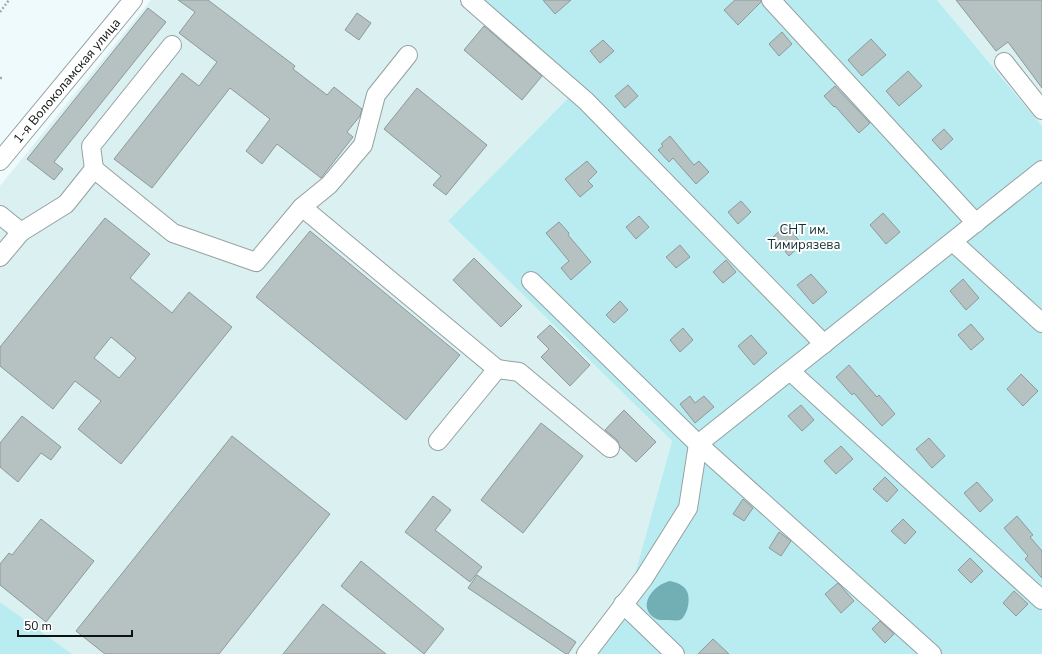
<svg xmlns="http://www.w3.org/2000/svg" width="1042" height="654" font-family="'Nunito Sans',sans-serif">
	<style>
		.built { fill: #daf0f1 }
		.green { fill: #b8ecf0 }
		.water { fill: #72afb4 }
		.building { fill: #b6c1c2; stroke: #8e999a; fill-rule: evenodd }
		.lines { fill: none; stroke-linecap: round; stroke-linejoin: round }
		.minor-casing { stroke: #95a0a1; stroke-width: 20 }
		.path { stroke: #a4adae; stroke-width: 2.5; stroke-dasharray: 2 2; stroke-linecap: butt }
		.minor { stroke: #fff; stroke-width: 18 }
		.labels { text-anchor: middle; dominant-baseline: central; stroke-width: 4; stroke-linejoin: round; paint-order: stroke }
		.street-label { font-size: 13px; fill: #0e1212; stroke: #fff }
		.park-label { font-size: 13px; fill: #113133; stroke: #fff }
	</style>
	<rect width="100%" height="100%" fill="#eefafb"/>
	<g class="built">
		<polygon points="151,0 466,0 574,92 448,221 672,441 635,574 574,654 72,654 0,602 0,186"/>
		<polygon points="937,0 1042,0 1042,126"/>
	</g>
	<g class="green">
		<polygon points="466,0 937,0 1042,126 1042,654 574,654 635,574 672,441 448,221 574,92"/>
		<polygon points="0,602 72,654 0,654"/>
	</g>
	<path class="water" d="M670 581C686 584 692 593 687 610 685 614 684 618 680 620 677 621 672 620 668 620 662 620 658 621 653 617 637 604 655 584 670 581Z"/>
	<g class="building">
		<polygon points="178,0 208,0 295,66 293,69 327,95 334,87 362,109 360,116 347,132 353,137 321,178 277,144 262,164 246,151 270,119 230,88 152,188 114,159 182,73 199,86 217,62 179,33 195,12"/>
		<polygon points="543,0 571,0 555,14"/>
		<polygon points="735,0 761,0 761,2 738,25 724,10"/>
		<polygon points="956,0 1042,0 1042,88 1008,42 996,51"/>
		<polygon points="148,8 166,22 54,162 63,169 54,180 27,159"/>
		<polygon points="357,13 371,23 359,40 345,30"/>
		<polygon points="484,26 542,76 522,100 464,50"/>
		<polygon points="782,32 792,44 779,56 769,44"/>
		<polygon points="871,39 886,55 862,76 848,60"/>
		<polygon points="603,40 614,51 600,63 590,51"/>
		<polygon points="908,71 922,86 899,106 886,91"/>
		<polygon points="628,85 638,96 625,108 615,96"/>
		<polygon points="835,86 870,123 859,133 835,106 834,107 824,96"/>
		<polygon points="417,88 487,145 446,195 433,185 441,176 384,129"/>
		<polygon points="944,129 953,139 941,150 932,140"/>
		<polygon points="670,136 694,165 699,161 709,172 696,184 673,158 669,162 658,150 663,146 661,144"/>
		<polygon points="587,161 597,172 588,181 593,186 580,197 565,179"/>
		<polygon points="741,201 751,212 738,224 728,212"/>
		<polygon points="883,213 900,232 886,244 870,225"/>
		<polygon points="639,216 649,227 636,239 626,227"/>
		<path d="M105 218 150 254 130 278 172 313 189 292 232 327 121 464 78 429 101 401 75 381 53 409 0 366V347ZM111 337 136 358 119 378 94 358Z"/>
		<polygon points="559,222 569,233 568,235 591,262 571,280 561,268 569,261 546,233"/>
		<polygon points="786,225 802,244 789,256 773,237"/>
		<polygon points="310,231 460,355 406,420 256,297"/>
		<polygon points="680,245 690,257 676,268 666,257"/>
		<polygon points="474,258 522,306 501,327 453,280"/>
		<polygon points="726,260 736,272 723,283 713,272"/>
		<polygon points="811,274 827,292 813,304 797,285"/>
		<polygon points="963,279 979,298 966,310 950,291"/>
		<polygon points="620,301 628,310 614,323 606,315"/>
		<polygon points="971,324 984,339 971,350 958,335"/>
		<polygon points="550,325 590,365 570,386 541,357 549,349 537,337"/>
		<polygon points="683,328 693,340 680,352 670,340"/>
		<polygon points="751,335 767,353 754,365 738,346"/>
		<polygon points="849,365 877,397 879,395 895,414 882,426 854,393 852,395 836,377"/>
		<polygon points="1021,374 1038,391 1023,406 1007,389"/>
		<polygon points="690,396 695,403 704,396 714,407 695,423 680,404"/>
		<polygon points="801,405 814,420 802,431 788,416"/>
		<polygon points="624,410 656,442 636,462 620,447 617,440 605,430"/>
		<polygon points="22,416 61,447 51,460 41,453 18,482 0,467 0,443"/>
		<polygon points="541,423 583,456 523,533 481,500"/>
		<polygon points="232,436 330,514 219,654 105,654 76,631"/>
		<polygon points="929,438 945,456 932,468 916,449"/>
		<polygon points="841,446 853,459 836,474 824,461"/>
		<polygon points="885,477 898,490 887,502 873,489"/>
		<polygon points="977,482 993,500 980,512 964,493"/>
		<polygon points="433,496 451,510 435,530 482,567 470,582 405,532"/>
		<polygon points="743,499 753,508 744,521 733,514"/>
		<polygon points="1017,516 1033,535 1030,537 1042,551 1042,578 1025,559 1028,556 1004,528"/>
		<polygon points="41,519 94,561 46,622 0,585 0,564 9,553 12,555"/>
		<polygon points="903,519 916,532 905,544 891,531"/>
		<polygon points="779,532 791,541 781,556 769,548"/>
		<polygon points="970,558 983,571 971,583 958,570"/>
		<polygon points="361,561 444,629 424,654 341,586"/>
		<polygon points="477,575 576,642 568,654 566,654 468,588"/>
		<polygon points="838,583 854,601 841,613 825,594"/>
		<polygon points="1014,591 1028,604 1016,616 1003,603"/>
		<polygon points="323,604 386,654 283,654"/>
		<polygon points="880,621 894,634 885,643 872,629"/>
		<polygon points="713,639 729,654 698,654"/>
	</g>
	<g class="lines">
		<g class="minor-casing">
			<g id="minor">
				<polyline points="470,0 586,101 824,344"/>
				<polyline points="771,0 976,223"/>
				<polyline points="1004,62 1042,110"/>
				<polyline points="0,161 133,0"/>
				<polyline points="94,169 91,146 172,45"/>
				<polyline points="302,207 329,185 363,145 376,95 408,55"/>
				<polyline points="0,215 21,232 0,257"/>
				<polyline points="21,232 66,204 94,169 173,233 256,262 302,207 497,369 438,441"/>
				<polyline points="953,242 1042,323"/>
				<polyline points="531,281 698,444 932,654"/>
				<polyline points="497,369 519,372 610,448"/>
				<polyline points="790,371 1042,600"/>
				<polyline points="623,604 675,654"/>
				<polyline points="586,654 644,578 688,508 698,444 1042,170"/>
			</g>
		</g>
		<g class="path">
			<polyline points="0,12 9,0"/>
			<polyline points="0,78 2,78"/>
		</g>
		<use href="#minor" class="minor"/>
	</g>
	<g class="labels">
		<g class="street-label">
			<text transform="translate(67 81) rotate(-50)">1-я Волоколамская улица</text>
		</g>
		<g class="park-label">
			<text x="804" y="230">СНТ им.<tspan x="804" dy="15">Тимирязева</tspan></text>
		</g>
	</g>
	<path d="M18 630v6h114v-6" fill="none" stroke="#0e1212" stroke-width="2"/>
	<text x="24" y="630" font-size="12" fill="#0e1212" stroke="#ffffff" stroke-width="3" paint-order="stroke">50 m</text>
</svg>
